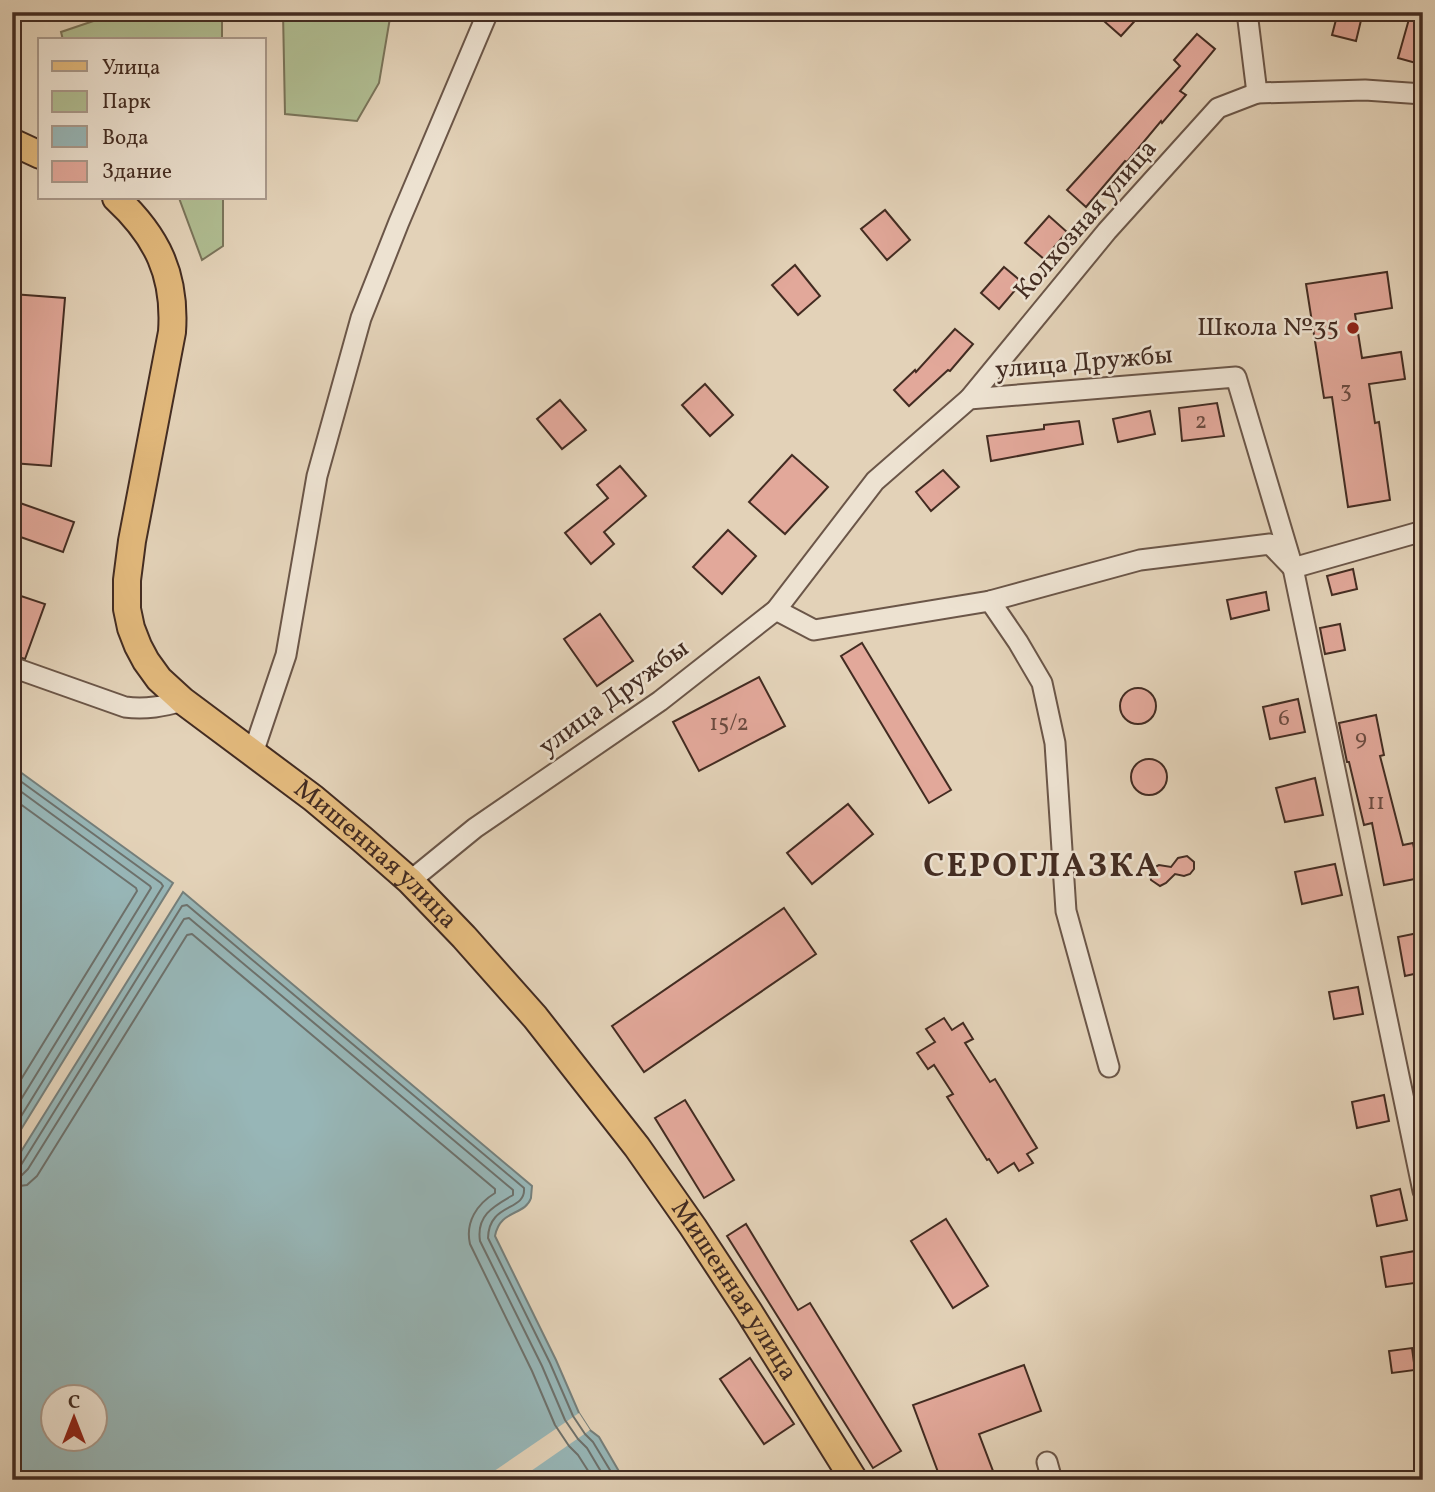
<svg xmlns="http://www.w3.org/2000/svg" width="1435" height="1492" font-family="Vollkorn,serif">
	<style>
		.green { fill: #b0bd92; stroke: #7a745a; stroke-width: 2 }
		.water { fill: #97b6b7; stroke: #757f7b; stroke-width: 2; fill-rule: evenodd }
		.pier { fill: #e3d2b8 }
		.lines { fill: none; stroke-linecap: round; stroke-linejoin: round }
		.shore { stroke: #6d716c; stroke-width: 2 }
		.building { fill: #e2a89a; stroke: #432c22; stroke-width: 2 }
		.minor-casing { stroke: #6b5648; stroke-width: 23 }
		.major-casing { stroke: #432c22; stroke-width: 30 }
		.minor { stroke: #ede2d1; stroke-width: 19 }
		.major { stroke: #e2b97c; stroke-width: 26 }
		.poi-dot { fill: #8f2418; stroke: #ede2d1; stroke-width: 2.5 }
		.labels { text-anchor: middle; dominant-baseline: central; stroke-width: 5; stroke-linejoin: round; paint-order: stroke }
		.number-label { font-size: 23px; fill: #6b4b40 }
		.street-label { font-size: 26px; fill: #432c22; stroke: #ede2d1 }
		.poi-label { font-size: 26px; fill: #432c22; stroke: #ede2d1; text-anchor: end }
		.district-label { font-size: 33px; font-weight: bold; letter-spacing: 2px; fill: #432c22; stroke: #ede2d1 }
	</style>
	<rect width="100%" height="100%" fill="#e3d2b8"/>
	<filter id="stains"><feTurbulence type="fractalNoise" baseFrequency=".00286" numOctaves="4"/><feColorMatrix values="0 0 0 0 .2 0 0 0 0 .09 0 0 0 0 .02 0 0 0 .5 -.17"/></filter>
	<radialGradient id="worn" r=".72"><stop offset=".6" stop-color="#630" stop-opacity="0"/><stop offset="1" stop-color="#630" stop-opacity=".3"/></radialGradient>
	<g class="green">
		<polygon points="120,12 222,12 222,40 63,40 61,32"/>
		<polygon points="283,12 391,12 379,83 357,121 285,114"/>
		<polygon points="179,198 223,198 223,246 202,260"/>
	</g>
	<g class="water">
		<polygon points="12,766 173,883 12,1144"/>
		<path d="M183 892 532 1186C532 1186 531 1197 531 1198 525 1216 500 1209 495 1236L556 1360 579 1413 590 1430 599 1437 624 1480H12V1166ZM52 1398H94V1440H52Z"/>
	</g>
	<polygon class="pier" points="579,1413 590,1430 518,1480 481,1480"/>
	<g class="lines">
		<g class="shore">
			<polyline points="12,775 161,883 163,886 12,1131"/>
			<polyline points="12,785 150,886 151,888 12,1114"/>
			<polyline points="12,798 136,888 137,891 12,1094"/>
			<path d="M12 1168H17L21 1165 182 906 187 905 524 1188C526 1212 489 1202 488 1238L550 1363 573 1416 585 1434 593 1442 616 1480"/>
			<path d="M12 1177 22 1175 28 1169 184 919 189 918 513 1190V1195C494 1206 476 1215 480 1241L542 1366 565 1420 578 1439 587 1448 606 1480"/>
			<path d="M12 1187 27 1185 37 1176 187 935 192 934 495 1189V1193C477 1204 465 1222 470 1244L532 1371 555 1425 569 1446 578 1455 594 1480"/>
		</g>
	</g>
	<g class="building">
		<polygon points="1114,12 1143,12 1121,36 1105,22"/>
		<polygon points="1338,12 1363,12 1356,41 1332,35"/>
		<polygon points="1411,12 1423,12 1423,65 1398,58"/>
		<polygon points="1197,34 1215,49 1180,91 1186,95 1162,123 1161,121 1127,162 1125,161 1086,207 1067,190 1180,66 1174,60"/>
		<polygon points="885,210 910,240 887,260 861,229"/>
		<polygon points="1049,216 1067,232 1044,259 1025,243"/>
		<polygon points="795,265 820,296 798,315 772,285"/>
		<polygon points="1004,267 1022,282 999,309 981,293"/>
		<polygon points="1387,272 1392,308 1355,314 1362,358 1401,352 1405,379 1369,384 1375,423 1379,422 1390,500 1348,507 1332,397 1324,398 1306,284"/>
		<polygon points="12,294 65,298 51,466 12,463"/>
		<polygon points="955,329 973,344 950,371 948,370 909,406 894,390 915,370 916,372"/>
		<polygon points="705,384 733,415 710,436 682,405"/>
		<polygon points="560,400 586,430 562,449 537,419"/>
		<polygon points="1217,403 1224,436 1182,441 1179,408"/>
		<polygon points="1150,411 1155,434 1118,442 1113,419"/>
		<polygon points="1079,421 1083,444 991,461 987,436 1044,429 1044,425"/>
		<polygon points="792,455 828,487 785,534 749,502"/>
		<polygon points="620,466 646,496 604,532 614,544 591,564 565,533 608,498 597,485"/>
		<polygon points="943,470 959,487 931,511 916,492"/>
		<polygon points="20,503 74,522 63,552 12,534 12,525"/>
		<polygon points="728,530 756,556 722,594 693,567"/>
		<polygon points="1353,569 1357,589 1332,595 1327,576"/>
		<polygon points="1266,592 1269,610 1231,619 1227,600"/>
		<polygon points="12,593 45,604 25,659 12,655"/>
		<polygon points="600,614 633,661 597,686 564,639"/>
		<polygon points="1340,624 1345,650 1325,654 1320,628"/>
		<polygon points="862,643 951,790 929,803 841,656"/>
		<polygon points="759,677 785,726 699,771 673,722"/>
		<circle cx="1138" cy="706" r="18"/>
		<polygon points="1298,699 1305,732 1270,739 1263,707"/>
		<polygon points="1376,715 1384,755 1380,756 1403,845 1413,843 1420,878 1384,885 1372,823 1364,825 1349,762 1347,762 1339,723"/>
		<circle cx="1149" cy="777" r="18"/>
		<polygon points="1315,778 1323,815 1285,822 1276,788"/>
		<polygon points="848,804 873,834 812,884 787,853"/>
		<polygon points="1187,856 1194,862 1194,869 1190,874 1184,876 1175,874 1166,883 1160,886 1151,880 1150,874 1153,868 1159,865 1171,867 1178,858"/>
		<polygon points="1335,864 1342,895 1302,904 1295,872"/>
		<polygon points="784,908 816,954 644,1072 612,1026"/>
		<polygon points="1423,932 1423,972 1405,976 1398,937"/>
		<polygon points="1358,987 1363,1014 1334,1019 1329,992"/>
		<polygon points="944,1018 952,1030 963,1023 973,1039 965,1043 990,1082 995,1079 1037,1148 1027,1154 1033,1163 1019,1171 1014,1163 998,1173 989,1159 987,1160 947,1097 953,1094 934,1065 928,1069 917,1053 935,1042 926,1029"/>
		<polygon points="1384,1095 1389,1121 1357,1128 1352,1102"/>
		<polygon points="685,1100 734,1180 704,1198 655,1118"/>
		<polygon points="1400,1189 1407,1220 1377,1226 1371,1196"/>
		<polygon points="946,1219 988,1286 953,1308 911,1241"/>
		<polygon points="746,1224 798,1310 810,1303 901,1451 873,1468 727,1236"/>
		<polygon points="1415,1251 1422,1282 1386,1287 1381,1257"/>
		<polygon points="1412,1348 1415,1370 1392,1373 1389,1351"/>
		<polygon points="750,1358 794,1424 764,1444 720,1379"/>
		<polygon points="1024,1365 1041,1411 979,1434 993,1471 969,1480 941,1480 913,1405"/>
	</g>
	<g class="lines">
		<g class="minor-casing">
			<g id="minor">
				<polyline points="1247,12 1257,93 1365,90 1423,94"/>
				<polyline points="969,399 1107,231 1218,108 1257,93"/>
				<polyline points="990,601 1018,642 1042,683 1055,743 1066,911 1109,1067"/>
				<polyline points="776,610 814,630 990,601 1140,560 1270,544 1293,568 1423,531"/>
				<path d="M12 667 125 707C146 710 164 706 183 701"/>
				<polyline points="253,753 286,655 317,476 361,318 399,222 488,12"/>
				<polyline points="410,881 475,828 660,701 776,610 875,481 969,399 1236,377 1293,568 1423,1191"/>
				<polyline points="1047,1462 1052,1480"/>
			</g>
		</g>
		<g class="major-casing">
			<g id="major">
				<polyline points="12,142 40,155"/>
				<path id="s1" d="M116 198C157 236 176 275 172 332L132 541 127 580V609L131 628 138 646 146 661 159 679 183 701 313 798 362 839 410 881 464 937 535 1017 637 1147 693 1227 749 1312 854 1480"/>
			</g>
		</g>
		<use href="#minor" class="minor"/>
		<use href="#major" class="major"/>
	</g>
	<circle class="poi-dot" cx="1353" cy="328" r="7"/>
	<g class="labels">
		<g class="number-label">
			<text x="1346" y="391">3</text>
			<text x="1201" y="422">2</text>
			<text x="1284" y="719">6</text>
			<text x="729" y="724">15/2</text>
			<text x="1361" y="739">9</text>
			<text x="1376" y="803">11</text>
		</g>
		<g class="street-label">
			<text transform="translate(1086 220) rotate(-49)">Колхозная улица</text>
			<text transform="translate(1084 363) rotate(-5)">улица Дружбы</text>
			<text transform="translate(614 698) rotate(-36)">улица Дружбы</text>
			<text stroke="none"><textPath href="#s1" startOffset="789">Мишенная улица</textPath></text>
			<text stroke="none"><textPath href="#s1" startOffset="1356">Мишенная улица</textPath></text>
		</g>
		<g class="poi-label">
			<text x="1339" y="328">Школа №35</text>
		</g>
		<g class="district-label">
			<text x="1042" y="868">СЕРОГЛАЗКА</text>
		</g>
	</g>
	<rect width="1435" height="1492" fill="none" stroke="#e3d2b8" stroke-width="42"/>
	<rect x="14" y="14" width="1407" height="1464" fill="none" stroke="#432c22" stroke-width="3.5"/>
	<rect x="21" y="21" width="1393" height="1450" fill="none" stroke="#432c22" stroke-width="2"/>
	<rect x="38" y="38" width="228" height="161" fill="#ede2d1" stroke="#a9998b" stroke-width="2"/>
	<rect x="52" y="61" width="35" height="10" fill="#e2b97c" stroke="#a9998b" stroke-width="2"/>
	<text x="102" y="74" font-size="21" fill="#432c22">Улица</text>
	<rect x="52" y="91" width="35" height="21" fill="#b0bd92" stroke="#a9998b" stroke-width="2"/>
	<text x="102" y="108" font-size="21" fill="#432c22">Парк</text>
	<rect x="52" y="126" width="35" height="21" fill="#97b6b7" stroke="#a9998b" stroke-width="2"/>
	<text x="102" y="144" font-size="21" fill="#432c22">Вода</text>
	<rect x="52" y="161" width="35" height="21" fill="#e2a89a" stroke="#a9998b" stroke-width="2"/>
	<text x="102" y="178" font-size="21" fill="#432c22">Здание</text>
	<g transform="translate(74 1418)"><circle r="33" fill="#ede2d1" stroke="#a9998b" stroke-width="2"/>
	<path d="M0-5L12 26L0 18L-12 26Z" fill="#8f2418"/>
	<text y="-10" font-size="19" font-weight="bold" text-anchor="middle" fill="#432c22">С</text>
	</g>
	<rect width="100%" height="100%" filter="url(#stains)"/>
	<rect width="100%" height="100%" fill="url(#worn)"/>
</svg>
